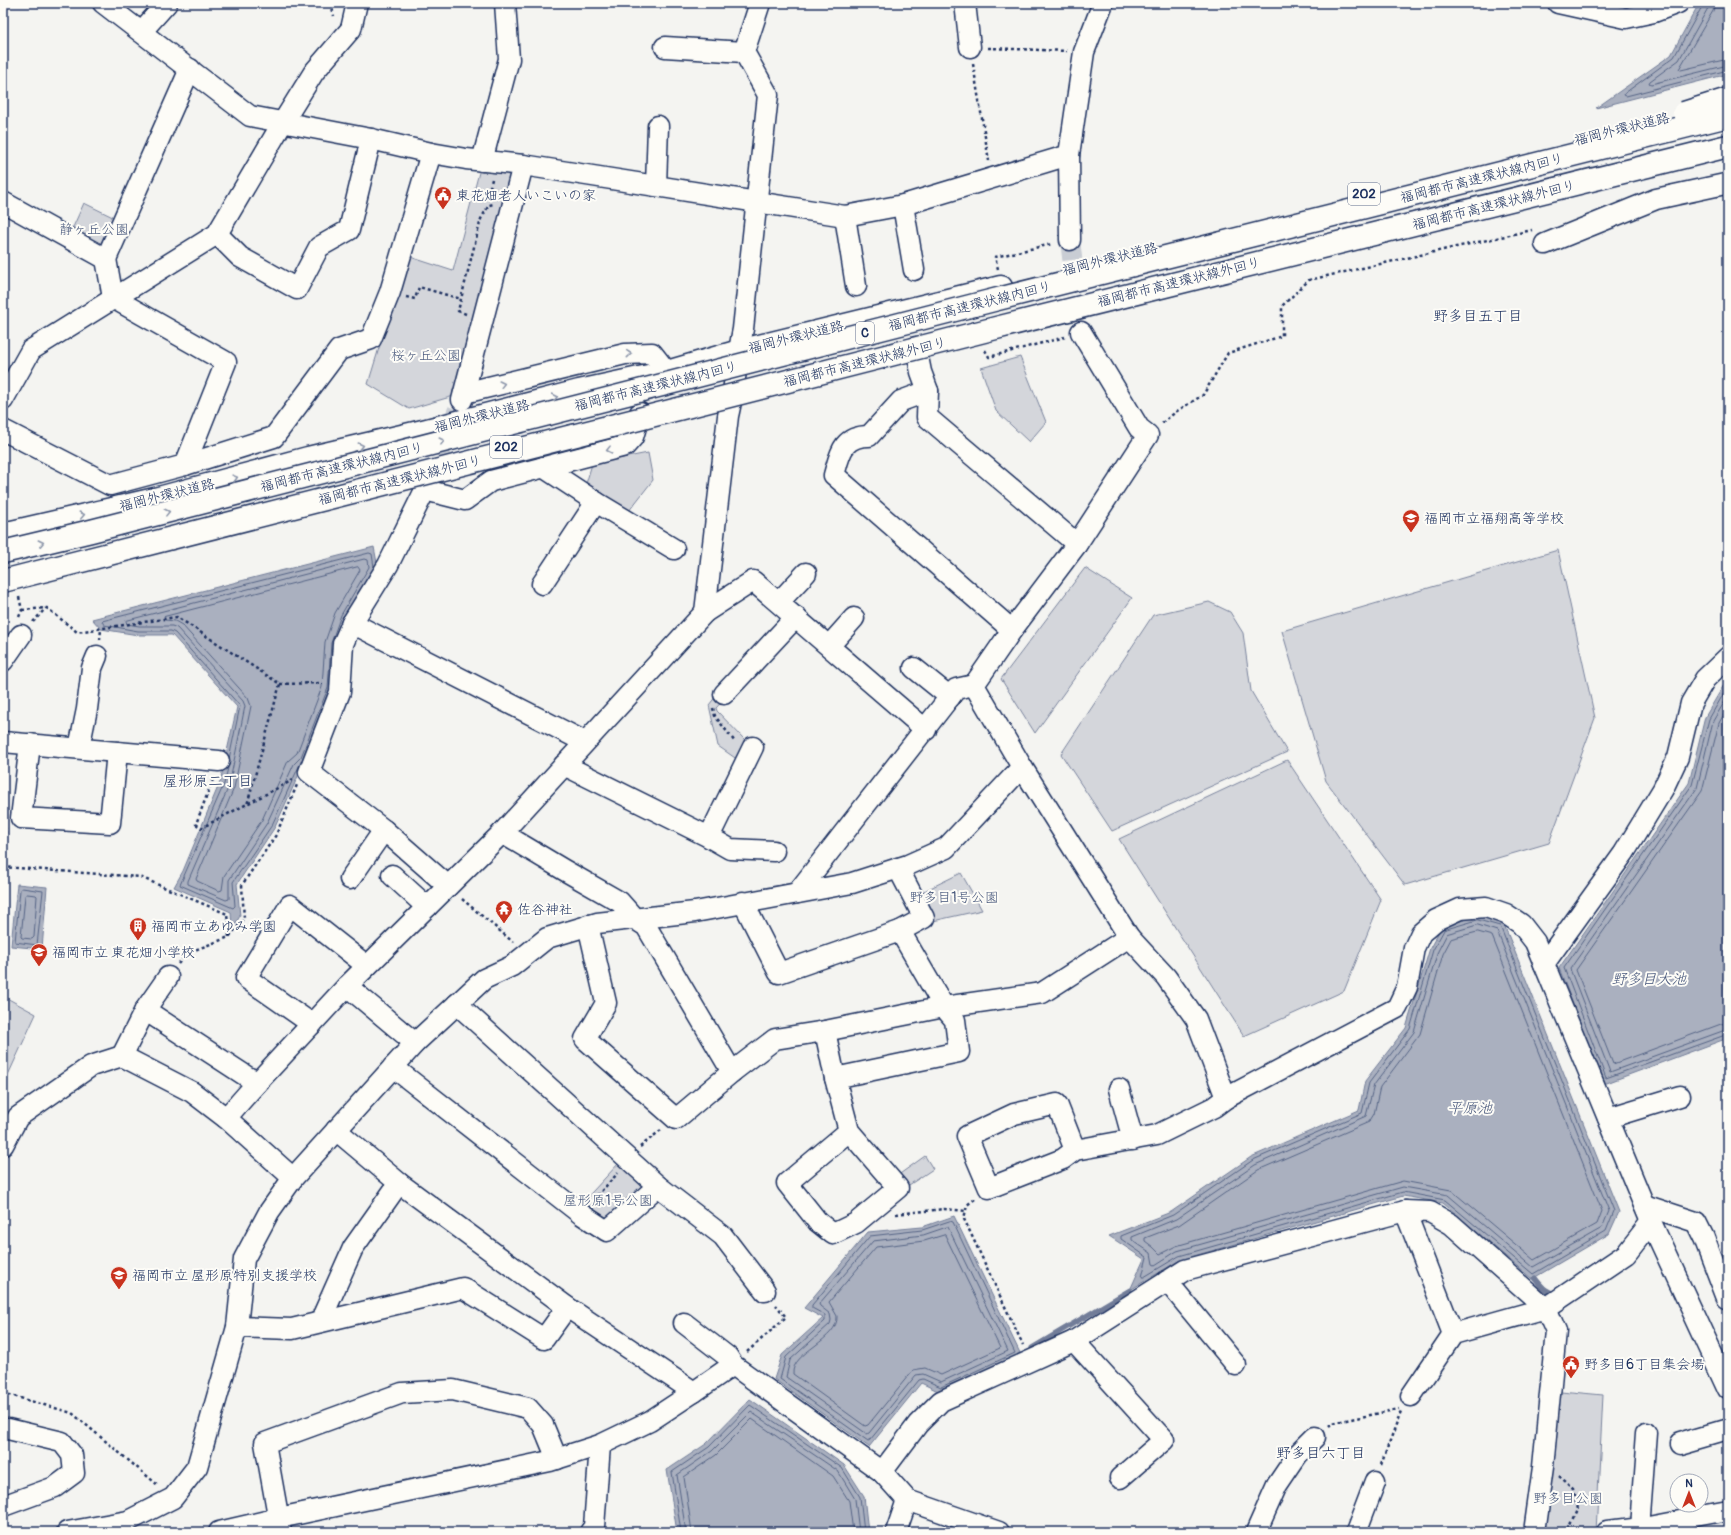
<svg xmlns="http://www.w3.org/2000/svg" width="1731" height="1535" font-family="Pangolin,'Klee One',sans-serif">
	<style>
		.green { fill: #d4d6db; stroke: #78829c }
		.water { fill: #aab0bf; stroke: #717c98 }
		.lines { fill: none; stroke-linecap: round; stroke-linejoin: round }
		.shore { stroke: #546385; stroke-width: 1 }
		.stream { stroke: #717c98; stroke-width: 5 }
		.minor-tunnel { stroke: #c9cdd4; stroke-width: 20; stroke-dasharray: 20 10; stroke-linecap: butt }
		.minor-casing { stroke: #1b2f5e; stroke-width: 23 }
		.highway-casing { stroke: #1b2f5e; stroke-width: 25 }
		.path { stroke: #1b2f5e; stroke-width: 2.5; stroke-dasharray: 3 3; stroke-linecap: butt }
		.minor { stroke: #fdfcf7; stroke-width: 20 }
		.highway { stroke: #fdfcf7; stroke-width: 22 }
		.highway-bridge-casing { stroke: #1b2f5e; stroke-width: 25; stroke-linecap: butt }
		.highway-bridge { stroke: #fdfcf7; stroke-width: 22 }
		.oneway { stroke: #8c96aa }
		.labels { text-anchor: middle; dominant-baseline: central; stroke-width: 4; stroke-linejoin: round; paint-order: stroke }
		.shield { fill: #fdfcf7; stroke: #5f6c8c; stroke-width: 1 }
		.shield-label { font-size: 13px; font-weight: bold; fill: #1b2f5e }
		.street-label { font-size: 14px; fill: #1b2f5e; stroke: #fdfcf7 }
		.poi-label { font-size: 14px; fill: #1b2f5e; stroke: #fdfcf7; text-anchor: start }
		.park-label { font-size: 14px; fill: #49597d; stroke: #fdfcf7 }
		.neighbourhood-label { font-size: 15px; fill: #1b2f5e; stroke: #fdfcf7 }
		.water-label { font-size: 15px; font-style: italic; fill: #46567b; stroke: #fdfcf7 }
	</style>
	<rect width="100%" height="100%" fill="#f4f4f1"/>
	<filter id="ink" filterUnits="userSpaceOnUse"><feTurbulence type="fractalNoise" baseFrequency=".025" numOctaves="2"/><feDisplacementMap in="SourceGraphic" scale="8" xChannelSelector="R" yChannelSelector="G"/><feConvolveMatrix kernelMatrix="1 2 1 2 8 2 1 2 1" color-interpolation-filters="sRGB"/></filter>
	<g filter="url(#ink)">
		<g class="green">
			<polygon points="482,161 523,165 464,393 409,409 368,384 407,256 453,271"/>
			<polygon points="84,203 121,221 105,256 69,236"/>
			<polygon points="1020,357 1046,422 1029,442 996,411 981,368"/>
			<polygon points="648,453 653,480 625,516 585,487 592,464"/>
			<polygon points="1558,550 1595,718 1549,843 1405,885 1326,781 1282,631"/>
			<polygon points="1085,568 1132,598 1035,733 1001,679"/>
			<polygon points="1209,602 1230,612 1243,633 1251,691 1287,752 1112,831 1061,754 1153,615"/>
			<polygon points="720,691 726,697 716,708 717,711 745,740 738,760 718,746 709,705"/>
			<polygon points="1287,760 1381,900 1344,991 1244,1036 1119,839"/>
			<polygon points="961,873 982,910 933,921 918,894"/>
			<polygon points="3,996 36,1014 3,1086"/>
			<polygon points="925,1156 933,1169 906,1187 897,1176"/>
			<polygon points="619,1163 645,1185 614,1217 599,1219 580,1205"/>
			<polygon points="1550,1390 1603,1395 1596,1532 1534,1532"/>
		</g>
		<g class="water">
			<polygon points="1701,3 1728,3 1728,74 1596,108 1671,55 1696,9"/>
			<polygon points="374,547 378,568 337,690 275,827 237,884 240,916 232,929 231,912 174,887 183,871 220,782 237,707 172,635 138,635 101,629 92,619"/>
			<polygon points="1728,678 1728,1038 1604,1084 1559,968 1689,783 1705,717"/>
			<polygon points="17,884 47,887 42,949 11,946"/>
			<polygon points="1478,916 1503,922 1619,1212 1609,1234 1532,1279 1443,1203 1403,1196 1180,1260 1130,1290 1144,1259 1109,1236 1171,1212 1251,1157 1359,1110 1365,1081 1406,1028 1430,948 1442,926"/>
			<polygon points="954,1216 1021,1355 940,1392 921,1383 869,1447 774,1379 782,1355 823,1318 804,1308 868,1232 922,1227"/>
			<polygon points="750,1399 844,1465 864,1496 868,1532 677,1532 667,1470 706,1444"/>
		</g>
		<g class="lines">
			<g class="shore">
				<polyline points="1704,3 1674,57 1625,93 1624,95 1626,96 1728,70"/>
				<polyline points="1709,3 1708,8 1679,60 1650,81 1649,83 1651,84 1728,65"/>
				<polyline points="1715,3 1713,11 1679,69 1681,70 1728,59"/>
				<polygon points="365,559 368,560 369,567 341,615 331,643 328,688 301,757 294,764 267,823 229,880 229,899 226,900 188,884 188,881 229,786 245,706 243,701 177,628 172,626 139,626 127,624 126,621"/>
				<polygon points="358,567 360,570 335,613 325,642 322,687 297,753 288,761 262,820 224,876 222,890 219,891 197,881 196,879 234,788 251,706 248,698 182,625 175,621 165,620 164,617"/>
				<polyline points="1728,686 1709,719 1692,785 1564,968 1606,1078 1728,1034"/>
				<polyline points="1728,696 1713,721 1697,788 1570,969 1610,1072 1728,1029"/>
				<polyline points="1728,707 1719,723 1702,791 1576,970 1613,1064 1721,1024 1728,1023"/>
				<polyline points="229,759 240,706 175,633 171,631 138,631 104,625 102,621 369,553 372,554 374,567"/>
				<polyline points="228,768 224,784 180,885 233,908 235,906 233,882 272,825 300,764"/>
				<polygon points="22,888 43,891 37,945 15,942 20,890"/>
				<polygon points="27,894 36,895 37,896 34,937 32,939 22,938 21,937 25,896"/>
				<polygon points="1478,920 1500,926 1614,1211 1606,1231 1533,1274 1445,1200 1403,1192 1179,1256 1144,1277 1142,1277 1147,1257 1121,1239 1121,1236 1173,1215 1253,1160 1362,1113 1369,1083 1410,1029 1433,950 1444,930"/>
				<polygon points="1478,925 1497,931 1609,1211 1602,1228 1533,1267 1448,1195 1403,1187 1177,1251 1155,1265 1153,1264 1151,1253 1132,1240 1132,1237 1176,1219 1255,1165 1366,1116 1374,1085 1414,1032 1438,951 1447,934"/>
				<polygon points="1478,932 1492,936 1602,1211 1597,1224 1534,1260 1451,1190 1403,1181 1176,1246 1160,1254 1153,1247 1145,1241 1145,1238 1179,1225 1258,1170 1369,1122 1374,1114 1380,1087 1420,1034 1443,954 1451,939"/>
				<polygon points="950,1221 953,1222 1015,1353 941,1387 923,1379 919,1380 870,1440 868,1441 780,1379 786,1357 825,1321 825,1315 812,1308 812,1305 870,1236 922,1230"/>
				<polygon points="948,1227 1008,1351 941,1382 923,1374 916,1375 869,1433 867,1434 786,1377 790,1360 830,1324 831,1320 830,1314 820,1306 819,1304 873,1241 923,1235"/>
				<path d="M945 1235 1000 1348 941 1375 925 1368 913 1370 868 1425 865 1426 793 1374C791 1352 839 1340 837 1316L829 1302 876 1247 924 1241Z"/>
				<polyline points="681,1532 672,1472 709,1447 750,1405 842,1468 860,1497 864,1532"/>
				<polyline points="686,1532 677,1475 712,1451 751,1412 838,1471 855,1499 859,1532"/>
				<polyline points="692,1532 684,1477 716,1455 752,1419 833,1476 849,1501 853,1532"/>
			</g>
			<g class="stream">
				<path d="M1535 1278C1541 1285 1547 1294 1557 1293"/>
				<polyline points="1032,1348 1130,1290"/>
			</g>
			<g class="minor-tunnel">
				<polyline points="1070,240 1081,332"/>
				<polyline points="427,484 462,400"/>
			</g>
			<g class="minor-casing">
				<g id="minor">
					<polyline points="103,3 250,116 371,139 431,153 466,159 523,165 845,216 903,205 1069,155 1084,52 1103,3"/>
					<path d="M760 3 744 52 768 95 743 329C737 358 735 387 728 416L705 612 753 581 926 730"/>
					<polyline points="965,3 970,47"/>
					<polyline points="1558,3 1626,18 1654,12 1678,3"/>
					<polyline points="141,32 167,3"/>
					<polyline points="665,47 744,52"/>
					<polyline points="1069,155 1070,240"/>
					<polyline points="482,161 509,59 505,3"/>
					<polyline points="656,186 658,126"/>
					<polyline points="3,202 106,259 113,298 226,362 185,465"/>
					<polyline points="903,205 914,270"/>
					<polyline points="845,216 856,286"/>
					<polyline points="217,234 240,257 297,289 319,247 349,230 371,139"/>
					<polyline points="1545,244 1656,199 1725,184 1728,186"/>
					<polyline points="106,259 190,69"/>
					<polyline points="1081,332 1139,428 1148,435 1077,544 1012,630 974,685 1022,767 1129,937 1166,977 1196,1019 1226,1098 1397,1008 1407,987 1414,948 1421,933 1436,920 1460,909 1486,907 1506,914 1521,924 1535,942 1651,1222 1728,1388"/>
					<polyline points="916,347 921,372 928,391 927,417 1077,544"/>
					<path d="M928 391 901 401 869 436C842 436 840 454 834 475L1012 630"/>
					<polyline points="464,393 625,354 652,353 667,372"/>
					<polyline points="3,400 31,350 217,234 283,122 314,72 351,29 357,3"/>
					<polyline points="462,400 523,165"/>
					<polyline points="3,430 110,485 185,465 274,437 339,350 371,339 390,292 431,153"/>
					<polyline points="596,502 674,549"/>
					<polyline points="542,584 596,502 543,467"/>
					<polyline points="779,602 806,573"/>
					<polyline points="352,623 343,644 340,692 309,772 384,830 448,886"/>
					<polyline points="829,646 854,618"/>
					<polyline points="3,661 21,635"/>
					<polyline points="914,668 950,697"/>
					<polyline points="724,694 796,617"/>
					<polyline points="3,742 219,761"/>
					<polyline points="585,742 352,623 388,565 425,490 465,500 491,481 625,446 633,437 640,413"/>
					<polyline points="30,744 21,818 110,823 117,752"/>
					<polyline points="79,748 87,709 92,668 97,656"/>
					<polyline points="564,765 709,837 753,747"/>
					<polyline points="502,833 705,612"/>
					<polyline points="709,837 730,849 774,851"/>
					<polyline points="898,868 924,918 900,931"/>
					<polyline points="392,875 427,907"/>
					<polyline points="350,879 384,830"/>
					<polyline points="797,893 956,689 974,685"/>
					<polyline points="743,902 779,973 900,931 944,1007 955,1020 959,1052 835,1078 825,1031"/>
					<polyline points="588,925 606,1003 585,1039 676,1119 732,1072 775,1039 825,1031 944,1007 1042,993 1129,937"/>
					<polyline points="1544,964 1624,853 1663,789 1678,757 1691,703 1705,679 1728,657"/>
					<polyline points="457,1004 658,1186 723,1236 765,1291"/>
					<polyline points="145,1010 257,1083 347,986"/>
					<polyline points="312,1024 246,978 290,905 367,966"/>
					<polyline points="415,1043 347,986 502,833 564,870 620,902 635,919 646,926 732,1072"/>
					<polyline points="122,1056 145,1010 168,977"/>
					<polyline points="393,1067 581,1214 607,1231 658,1186"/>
					<polyline points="835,1078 849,1131 787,1183 818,1222 833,1234 856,1223 898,1188 849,1131"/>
					<polyline points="1119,1089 1133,1140"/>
					<polyline points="226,1118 257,1083"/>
					<polyline points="1608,1118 1680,1096"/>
					<polyline points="336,1130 399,1183 567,1307 694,1392 733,1365 882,1472 907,1500 999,1532"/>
					<polyline points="3,1145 18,1117 91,1066 122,1056 192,1092 226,1118 293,1178"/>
					<polyline points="1075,1150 1057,1104 1014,1114 967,1136 989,1188 1063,1159 1075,1150 1157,1135 1214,1107 1226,1098"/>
					<polyline points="1644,1205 1696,1222 1704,1238 1727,1298"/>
					<polyline points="1405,1211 1453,1334"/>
					<polyline points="1167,1281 1236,1365"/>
					<polyline points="320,1322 353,1248 399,1183"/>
					<polyline points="684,1323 728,1357 733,1365"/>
					<polyline points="237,1327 292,1329 463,1288 544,1339 567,1307"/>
					<polyline points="1074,1341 1164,1440 1120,1478"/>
					<polyline points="1411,1396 1453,1334 1546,1308 1626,1254 1651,1222"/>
					<polyline points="3,1429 8,1429 62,1442 72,1455 74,1473 55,1487 3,1506"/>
					<polyline points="1680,1443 1728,1429"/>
					<polyline points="882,1472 918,1424 941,1401 1074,1341 1185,1270 1405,1211 1430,1212 1451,1224 1546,1308 1556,1331 1543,1467 1534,1532"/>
					<polyline points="1639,1528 1646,1433"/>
					<polyline points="67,1532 128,1521 173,1498 197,1467 237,1327 244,1259 269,1212 293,1178 415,1043 484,979 512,966 547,938 597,923 695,912 852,883 908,865 946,848 1022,767"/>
					<polyline points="219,1532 279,1518 550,1461 600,1445"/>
					<polyline points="281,1532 265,1443 402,1393 453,1390 528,1408 543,1425 557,1459"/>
					<polyline points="590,1532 594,1527 600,1445 650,1421 694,1392"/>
					<polyline points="896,1532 907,1500"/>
					<polyline points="1256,1532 1277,1485 1298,1454 1315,1437"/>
					<polyline points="1356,1532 1375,1482"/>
					<polyline points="1607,1532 1639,1528 1728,1511"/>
				</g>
			</g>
			<g class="highway-casing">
				<polyline id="highway" points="3,534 155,499 308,458 423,431 579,391 667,372 739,351 1001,287"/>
			</g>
			<g class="path">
				<polyline points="331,3 334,16"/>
				<polyline points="988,48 1067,51"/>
				<polyline points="973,64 989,161"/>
				<polyline points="492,179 489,191 498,192"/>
				<polyline points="998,269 995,257 1052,244"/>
				<polyline points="406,297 415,299 419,287 461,299"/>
				<polyline points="466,314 458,311 481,219 489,205 494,204"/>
				<polyline points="985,350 989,357 1065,337"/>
				<polyline points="1162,423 1177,411 1203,395 1228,353 1282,336 1282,306 1309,280 1532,230"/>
				<polyline points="19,597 22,610 19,617"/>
				<polyline points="22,610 47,608 77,632 177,617 280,684 247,805"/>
				<polyline points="33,622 46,608"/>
				<polyline points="100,640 101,629"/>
				<polyline points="280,684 323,683"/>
				<polyline points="713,708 715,716 735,742"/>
				<polyline points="213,779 196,824 201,828 293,780"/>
				<polyline points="3,858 6,828"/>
				<polyline points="3,867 140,877 227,914 229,937"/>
				<polyline points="462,899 513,942"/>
				<polyline points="178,964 187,953 229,937 244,919 242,885 276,835 297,785"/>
				<polyline points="640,1147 661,1130"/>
				<polyline points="975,1199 967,1205 964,1219 1023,1345"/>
				<polyline points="593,1200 618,1173"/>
				<polyline points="896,1214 944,1209 966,1211"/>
				<polyline points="747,1352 786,1317 776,1305"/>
				<polyline points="3,1393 72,1413 159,1486"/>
				<polyline points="1329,1426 1332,1423 1399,1409"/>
				<polyline points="1381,1465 1401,1411"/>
				<polyline points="1559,1476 1574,1489 1577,1509 1570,1525 1570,1532"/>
			</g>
			<use href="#minor" class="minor"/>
			<use href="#highway" class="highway"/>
			<g class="highway-bridge-casing">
				<g id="highway-bridge">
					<polyline points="1684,113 1728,99"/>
					<polyline points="3,552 91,531 990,301 1728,116"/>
					<polyline points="3,581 996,328 1728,146"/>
				</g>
			</g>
			<use href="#highway-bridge" class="highway-bridge"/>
		</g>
		<defs><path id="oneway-chevron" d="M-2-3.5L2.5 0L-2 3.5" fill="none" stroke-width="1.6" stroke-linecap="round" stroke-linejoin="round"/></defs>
		<g class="oneway">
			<use href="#oneway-chevron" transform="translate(629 354) rotate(-5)"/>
			<use href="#oneway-chevron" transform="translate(502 384) rotate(-14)"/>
			<use href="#oneway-chevron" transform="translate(555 397) rotate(-14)"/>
			<use href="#oneway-chevron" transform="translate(442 441) rotate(-14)"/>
			<use href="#oneway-chevron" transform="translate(361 446) rotate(-13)"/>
			<use href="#oneway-chevron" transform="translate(609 450) rotate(166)"/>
			<use href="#oneway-chevron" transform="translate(235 478) rotate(-15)"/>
			<use href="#oneway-chevron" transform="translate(167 512) rotate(-14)"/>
			<use href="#oneway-chevron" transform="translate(82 515) rotate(-13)"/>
			<use href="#oneway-chevron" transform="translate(41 543) rotate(-13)"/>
		</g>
	</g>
	<defs>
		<g id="civic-pin" transform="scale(0.9)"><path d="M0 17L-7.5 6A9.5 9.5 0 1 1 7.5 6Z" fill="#c8321e" stroke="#fdfcf7"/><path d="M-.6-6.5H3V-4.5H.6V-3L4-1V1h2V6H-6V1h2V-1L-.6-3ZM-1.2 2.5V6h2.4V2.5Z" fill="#fff"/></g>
		<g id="school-pin" transform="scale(0.9)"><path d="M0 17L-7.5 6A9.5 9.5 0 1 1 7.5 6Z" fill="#c8321e" stroke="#fdfcf7"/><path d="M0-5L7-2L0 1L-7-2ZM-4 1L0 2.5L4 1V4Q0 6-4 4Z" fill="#fff"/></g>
		<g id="temple-pin" transform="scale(0.9)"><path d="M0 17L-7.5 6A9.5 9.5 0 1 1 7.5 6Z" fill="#c8321e" stroke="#fdfcf7"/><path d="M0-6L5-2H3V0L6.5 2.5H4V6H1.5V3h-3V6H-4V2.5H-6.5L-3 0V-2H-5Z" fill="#fff"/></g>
		<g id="building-pin" transform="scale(0.9)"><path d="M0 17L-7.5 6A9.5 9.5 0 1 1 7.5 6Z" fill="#c8321e" stroke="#fdfcf7"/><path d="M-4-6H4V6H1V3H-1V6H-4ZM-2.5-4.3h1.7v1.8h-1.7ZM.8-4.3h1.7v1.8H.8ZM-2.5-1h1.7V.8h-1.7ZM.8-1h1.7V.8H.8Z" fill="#fff"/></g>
	</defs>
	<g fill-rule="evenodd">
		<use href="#civic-pin" x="443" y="195"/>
		<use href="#school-pin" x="1411" y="518"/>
		<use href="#temple-pin" x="504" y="909"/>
		<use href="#building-pin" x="138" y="926"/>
		<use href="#school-pin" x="39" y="952"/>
		<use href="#school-pin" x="119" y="1275"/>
		<use href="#civic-pin" x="1571" y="1364"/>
	</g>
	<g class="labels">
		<g class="shield">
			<rect x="1348" y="183" width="32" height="22" rx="3"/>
			<rect x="856" y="322" width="18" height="22" rx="3"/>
			<rect x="490" y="436" width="32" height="22" rx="3"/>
		</g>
		<g class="shield-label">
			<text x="1364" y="194">202</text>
			<text x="865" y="333">C</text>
			<text x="506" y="447">202</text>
		</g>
		<g class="street-label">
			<text transform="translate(1622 129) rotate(-14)">福岡外環状道路</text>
			<text transform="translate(1482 178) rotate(-14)">福岡都市高速環状線内回り</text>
			<text transform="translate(1494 205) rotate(-14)">福岡都市高速環状線外回り</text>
			<text transform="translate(1110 259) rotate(-14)">福岡外環状道路</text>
			<text transform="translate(1179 282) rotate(-14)">福岡都市高速環状線外回り</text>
			<text transform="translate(970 306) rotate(-14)">福岡都市高速環状線内回り</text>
			<text transform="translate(796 337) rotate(-14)">福岡外環状道路</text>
			<text transform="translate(865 362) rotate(-14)">福岡都市高速環状線外回り</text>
			<text transform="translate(656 386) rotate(-14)">福岡都市高速環状線内回り</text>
			<text transform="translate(482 416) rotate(-14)">福岡外環状道路</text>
			<text transform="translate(342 467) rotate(-14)">福岡都市高速環状線内回り</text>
			<text transform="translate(400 480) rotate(-14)">福岡都市高速環状線外回り</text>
			<text transform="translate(167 495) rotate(-14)">福岡外環状道路</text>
		</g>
		<g class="poi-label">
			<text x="456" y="195">東花畑老人いこいの家</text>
			<text x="1424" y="518">福岡市立福翔高等学校</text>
			<text x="517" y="909">佐谷神社</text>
			<text x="151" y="926">福岡市立あゆみ学園</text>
			<text x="52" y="952">福岡市立 東花畑小学校</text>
			<text x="132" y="1275">福岡市立 屋形原特別支援学校</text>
			<text x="1584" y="1364">野多目6丁目集会場</text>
		</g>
		<g class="park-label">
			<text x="94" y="229">静ヶ丘公園</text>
			<text x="426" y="355">桜ヶ丘公園</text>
			<text x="954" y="897">野多目1号公園</text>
			<text x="608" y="1200">屋形原1号公園</text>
			<text x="1568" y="1498">野多目公園</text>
		</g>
		<g class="neighbourhood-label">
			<text x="1478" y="316">野多目五丁目</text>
			<text x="208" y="781">屋形原二丁目</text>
			<text x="1321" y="1453">野多目六丁目</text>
		</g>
		<g class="water-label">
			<text x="1649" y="979">野多目大池</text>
			<text x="1470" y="1108">平原池</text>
		</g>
	</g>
	<rect width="1731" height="1535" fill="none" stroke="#fdfcf7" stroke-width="16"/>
	<rect x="8" y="8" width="1715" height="1519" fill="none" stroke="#1b2f5e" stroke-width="1.5" filter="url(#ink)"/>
	<g transform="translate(1689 1493)"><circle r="19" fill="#fdfcf7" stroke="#a3aaba"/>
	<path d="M0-3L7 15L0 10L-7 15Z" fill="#c8321e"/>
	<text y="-6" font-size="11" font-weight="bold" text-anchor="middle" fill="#1b2f5e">N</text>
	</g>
</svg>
